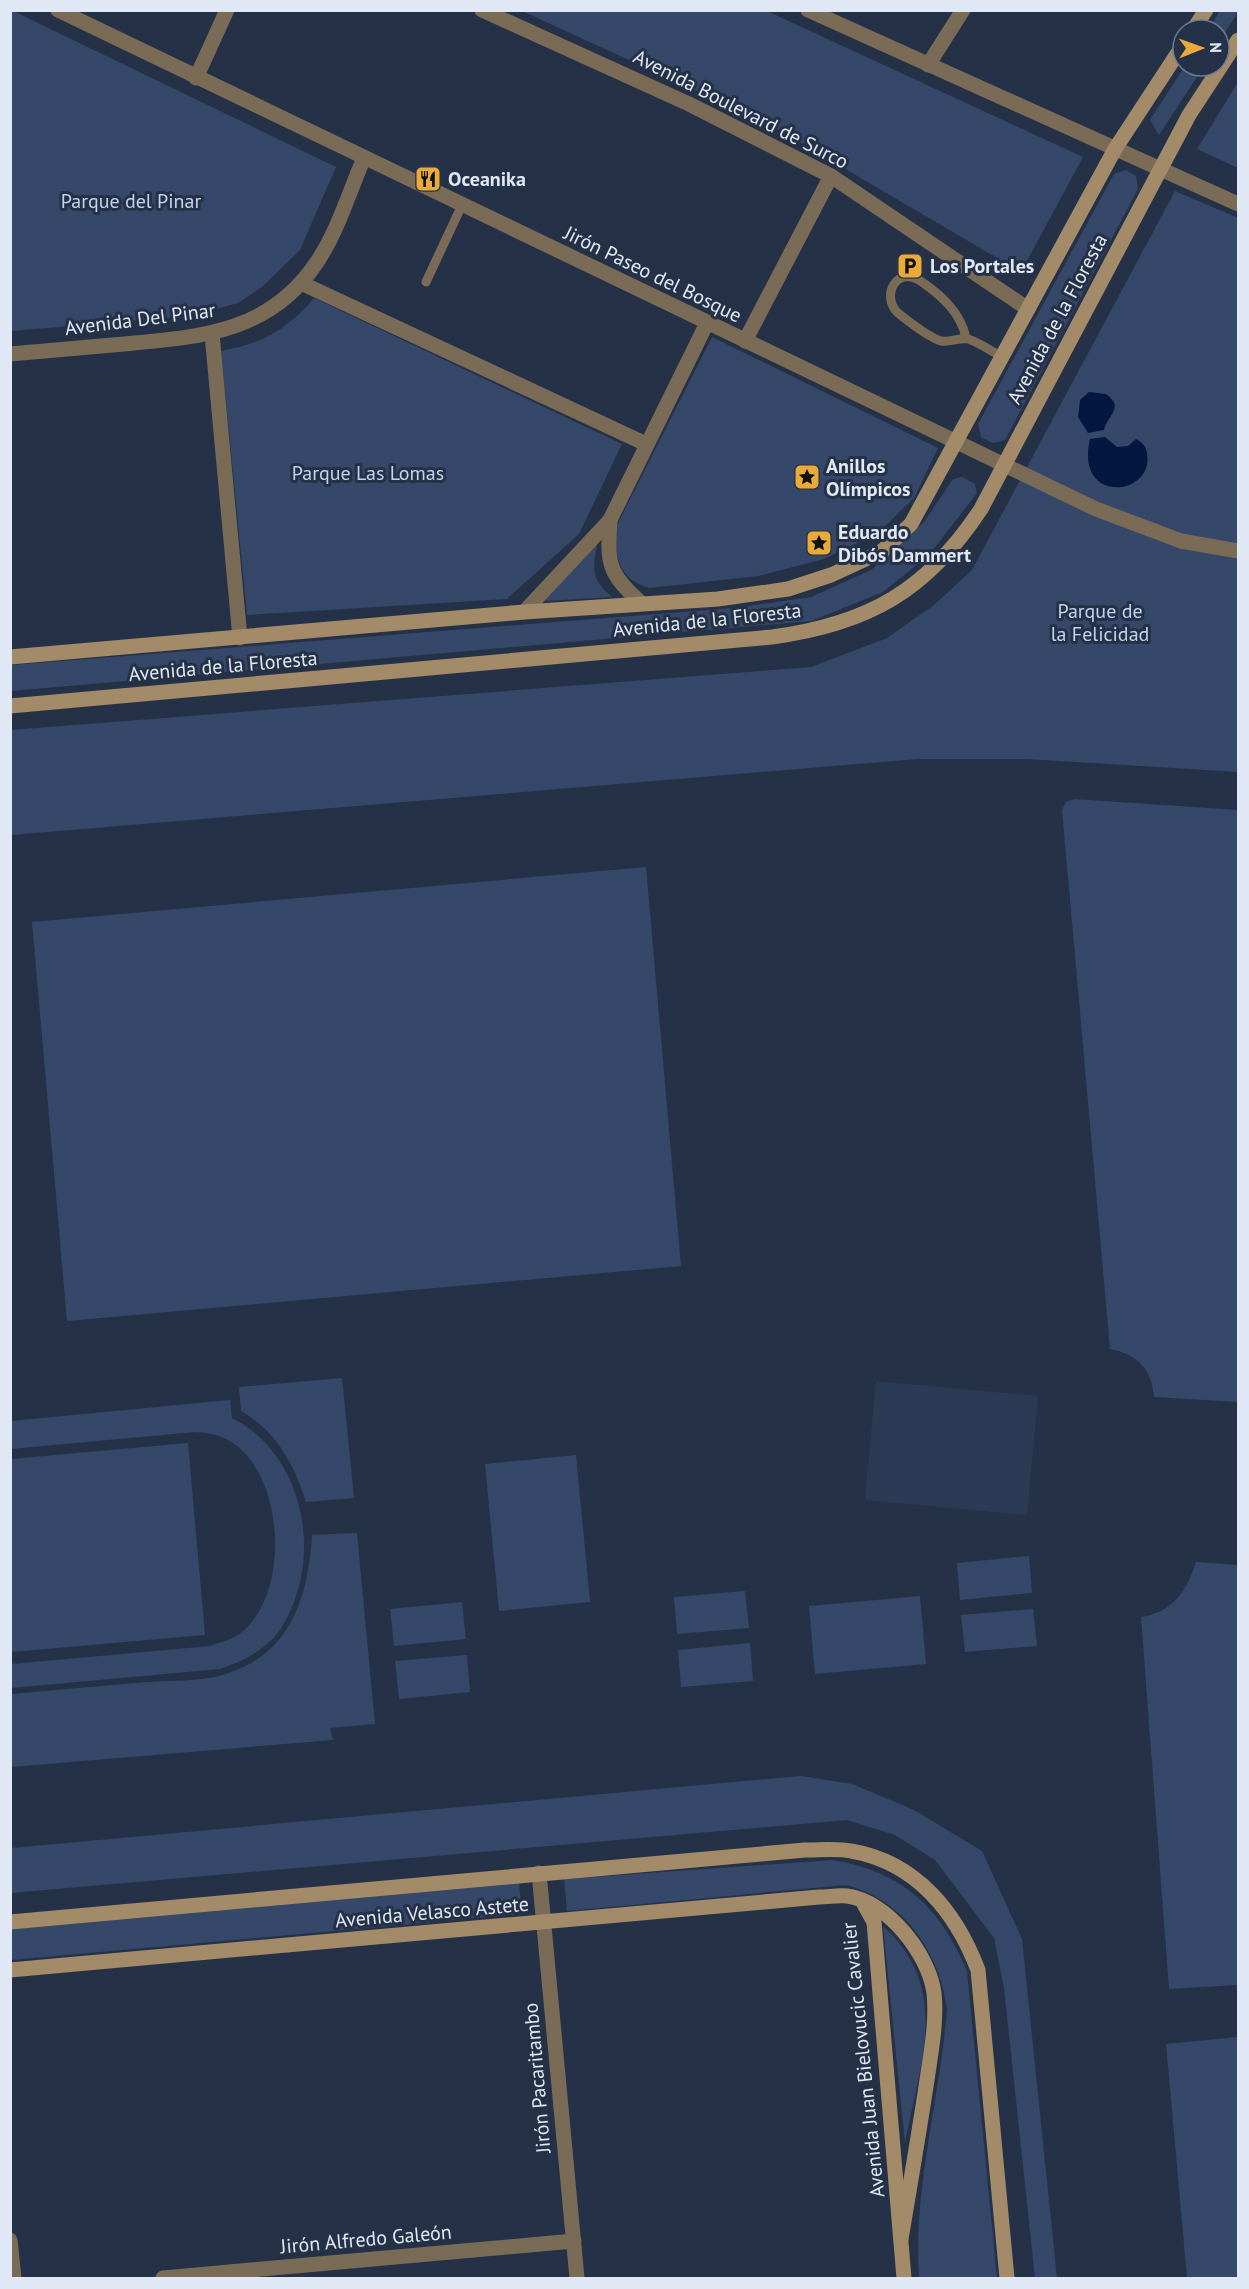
<svg xmlns="http://www.w3.org/2000/svg" width="1249" height="2289" font-family="'PT Sans',sans-serif">
	<style>
		.built { fill: #2c3b55 }
		.green { fill: #354869 }
		.water { fill: #031740 }
		.lines { fill: none; stroke-linecap: round; stroke-linejoin: round }
		.service { stroke: #7a6b56; stroke-width: 9 }
		.pedestrian { stroke: #7a6b56; stroke-width: 15 }
		.minor { stroke: #7a6b56; stroke-width: 15 }
		.tertiary { stroke: #7a6b56; stroke-width: 15 }
		.secondary { stroke: #a38b69; stroke-width: 15 }
		.labels { text-anchor: middle; dominant-baseline: central; stroke-width: 6; stroke-linejoin: round; paint-order: stroke }
		.street-label { font-size: 20px; fill: #e0e8f6; stroke: #253146 }
		.poi-label { font-size: 20px; font-weight: bold; fill: #e0e8f6; stroke: #253146; text-anchor: start }
		.park-label { font-size: 20px; fill: #c3d4f1; stroke: #253146 }
	</style>
	<rect width="100%" height="100%" fill="#253146"/>
	<polygon class="built" points="876,1381 1038,1396 1027,1515 865,1500"/>
	<g class="green">
		<polygon points="11,10 336,167 300,250 262,287 238,303 190,316 11,331"/>
		<polygon points="522,11 767,11 1083,157 1021,272 767,123"/>
		<polygon points="1220,11 1238,12 1219,42 1219,30 1208,30"/>
		<polygon points="1185,66 1204,66 1159,135 1150,120"/>
		<polygon points="1238,82 1238,168 1197,149"/>
		<polygon points="1126,170 1136,176 1138,189 1005,440 993,443 981,437 978,424 1114,174"/>
		<polygon points="1175,191 1238,218 1238,772 1027,759 917,759 11,835 11,730 811,667 887,638 934,605 972,570"/>
		<path d="M314 298 622 444 579 534 507 599 247 615 221 351C261 344 287 330 314 298Z"/>
		<path d="M712 337 938 448 914 498 878 533 824 559 758 576 649 588C618 579 615 557 616 527Z"/>
		<polygon points="962,477 975,484 977,493 929,555 883,592 811,621 11,691 11,665 733,608 811,597 871,570 924,522 953,479"/>
		<path d="M598 540C593 568 589 577 612 597L545 601Z"/>
		<path d="M1074 799 1238 810V1402L1154 1397C1152 1369 1137 1354 1110 1349L1062 810 1066 802Z"/>
		<polygon points="646,867 681,1266 67,1321 32,922"/>
		<path d="M342 1378 354 1498 306 1502C294 1464 276 1431 241 1411L239 1387Z"/>
		<path d="M230 1400 232 1418C304 1454 324 1557 283 1625 270 1648 244 1661 220 1669L11 1688V1664L210 1646C222 1642 234 1639 243 1631 291 1590 284 1474 230 1441 218 1434 208 1433 195 1432L11 1449V1421Z"/>
		<polygon points="188,1443 205,1635 11,1652 11,1459"/>
		<polygon points="576,1455 590,1602 499,1611 485,1464"/>
		<path d="M357 1533 375 1724 330 1728 333 1740 11 1767V1694C56 1690 102 1686 147 1682 169 1681 194 1681 215 1677 288 1660 308 1602 312 1535Z"/>
		<polygon points="1029,1556 1032,1593 960,1600 957,1563"/>
		<path d="M1196 1562 1238 1565V1985L1169 1989 1141 1617C1173 1612 1187 1591 1196 1562Z"/>
		<polygon points="745,1591 749,1628 677,1634 674,1597"/>
		<polygon points="920,1596 926,1664 815,1674 809,1606"/>
		<polygon points="462,1602 466,1639 394,1646 390,1609"/>
		<polygon points="1033,1609 1037,1646 965,1652 961,1615"/>
		<polygon points="750,1643 753,1681 681,1687 678,1650"/>
		<polygon points="467,1655 470,1692 399,1699 395,1661"/>
		<polygon points="801,1776 852,1784 914,1810 982,1851 1022,1939 1057,2278 1035,2278 1004,1988 994,1938 935,1860 895,1835 847,1820 11,1893 11,1848"/>
		<path d="M833 1860C903 1872 940 1907 967 1971L997 2278H919C913 2188 940 2099 947 2009 940 1953 904 1900 846 1885L567 1911 564 1879Z"/>
		<polygon points="519,1883 522,1914 11,1960 11,1929"/>
		<path d="M883 1926C952 1989 920 2062 905 2143Z"/>
		<polygon points="1238,2037 1238,2278 1187,2278 1166,2044"/>
	</g>
	<g class="water">
		<path d="M1089 392 1106 394C1125 408 1108 414 1104 430L1088 433 1078 417 1080 400Z"/>
		<path d="M1105 437 1117 447 1128 446 1136 439C1142 442 1146 446 1147 453 1155 497 1074 505 1090 439Z"/>
	</g>
	<g class="lines">
		<g class="service">
			<polyline points="426,282 462,205"/>
			<path d="M966 338C961 313 942 296 922 282 897 264 880 296 898 313 908 321 928 337 941 341 950 343 960 337 968 339 980 343 991 351 1001 356"/>
		</g>
		<g class="pedestrian">
			<polyline points="301,283 646,444"/>
			<polyline points="212,334 240,638"/>
			<polyline points="745,341 831,176"/>
		</g>
		<g class="minor">
			<polyline points="928,65 963,10"/>
			<polyline points="196,78 227,10"/>
			<path d="M610 520C607 564 608 573 641 603"/>
			<polyline points="524,612 610,520 707,323"/>
			<polyline points="539,1873 577,2278"/>
			<polyline points="10,2240 14,2278"/>
			<polyline points="163,2278 574,2241"/>
		</g>
		<g class="tertiary">
			<polyline points="58,10 1096,509 1181,541 1238,551"/>
			<polyline points="482,10 689,104 831,176 1028,309"/>
			<polyline points="808,10 1238,204"/>
			<path d="M10 354C48 351 86 347 124 344 200 337 270 333 317 262 338 231 349 192 364 158"/>
		</g>
		<g class="secondary">
			<polyline points="1193,30 1206,10"/>
			<polyline points="10,657 524,612 718,599 788,589 831,575 881,552 911,524 1115,149 1183,45"/>
			<path d="M10 706 772 637C868 624 927 591 981 509L1189 115 1238 40"/>
			<polyline points="864,1904 874,1922 904,2278"/>
			<path d="M10 1922 805 1850C820 1850 836 1848 851 1851 916 1862 956 1912 978 1970L1007 2278"/>
			<path d="M10 1970 819 1897C828 1897 838 1895 847 1896 887 1901 929 1954 934 1993 937 2022 931 2052 927 2080 919 2133 910 2186 901 2239"/>
		</g>
	</g>
	<defs>
		<g id="restaurant-square" transform="scale(1.35)"><rect x="-9" y="-9" width="18" height="18" rx="4" fill="#eaaa39" stroke="#253146"/><path d="M-5-6h1v4h1v-4h1v4h1v-4h1v5L-1.5 .5V6h-2V.5L-5-1ZM5-6V6H3V1.5H1.5Q1.5-4 5-6Z" fill="#111"/></g>
		<g id="parking-square" transform="scale(1.35)"><rect x="-9" y="-9" width="18" height="18" rx="4" fill="#eaaa39" stroke="#253146"/><path d="M-3.5-5.5H1a3.5 3.5 0 0 1 0 7H-1V5.5H-3.5ZM-1-3.4V-.6H.8a1.4 1.4 0 0 0 0-2.8Z" fill="#111"/></g>
		<g id="sight-square" transform="scale(1.35)"><rect x="-9" y="-9" width="18" height="18" rx="4" fill="#eaaa39" stroke="#253146"/><path d="M0-6L1.8-2.2L6-1.7L2.9 1.2L3.7 5.4L0 3.3L-3.7 5.4L-2.9 1.2L-6-1.7L-1.8-2.2Z" fill="#111"/></g>
	</defs>
	<g fill-rule="evenodd">
		<use href="#restaurant-square" x="428" y="179"/>
		<use href="#parking-square" x="910" y="266"/>
		<use href="#sight-square" x="807" y="477"/>
		<use href="#sight-square" x="819" y="543"/>
	</g>
	<g class="labels">
		<g class="street-label">
			<text transform="translate(741 109) rotate(27)">Avenida Boulevard de Surco</text>
			<text transform="translate(653 274) rotate(26)">Jirón Paseo del Bosque</text>
			<text transform="translate(140 319) rotate(-7)">Avenida Del Pinar</text>
			<text transform="translate(1057 319) rotate(-62)">Avenida de la Floresta</text>
			<text transform="translate(707 620) rotate(-6)">Avenida de la Floresta</text>
			<text transform="translate(223 666) rotate(-5)">Avenida de la Floresta</text>
			<text transform="translate(432 1912) rotate(-5)">Avenida Velasco Astete</text>
			<text transform="translate(863 2060) rotate(-96)">Avenida Juan Bielovucic Cavalier</text>
			<text transform="translate(537 2078) rotate(-95)">Jirón Pacaritambo</text>
			<text transform="translate(366 2239) rotate(-5)">Jirón Alfredo Galeón</text>
		</g>
		<g class="poi-label">
			<text x="448" y="179">Oceanika</text>
			<text x="930" y="266">Los Portales</text>
			<text x="826" y="466">Anillos<tspan x="826" dy="23">Olímpicos</tspan></text>
			<text x="838" y="532">Eduardo<tspan x="838" dy="23">Dibós Dammert</tspan></text>
		</g>
		<g class="park-label">
			<text x="131" y="201">Parque del Pinar</text>
			<text x="368" y="473">Parque Las Lomas</text>
			<text x="1100" y="611">Parque de<tspan x="1100" dy="23">la Felicidad</tspan></text>
		</g>
	</g>
	<rect width="1249" height="2289" fill="none" stroke="#e0e8f6" stroke-width="24"/>
	<g transform="translate(1201 48) rotate(89)"><circle r="28" fill="#253146" stroke="#707a8c" stroke-width="1.5"/>
	<path d="M0-4.5L10 22L0 15L-10 22Z" fill="#eaaa39"/>
	<text y="-9" font-size="16" font-weight="bold" text-anchor="middle" fill="#e0e8f6">N</text>
	</g>
</svg>
